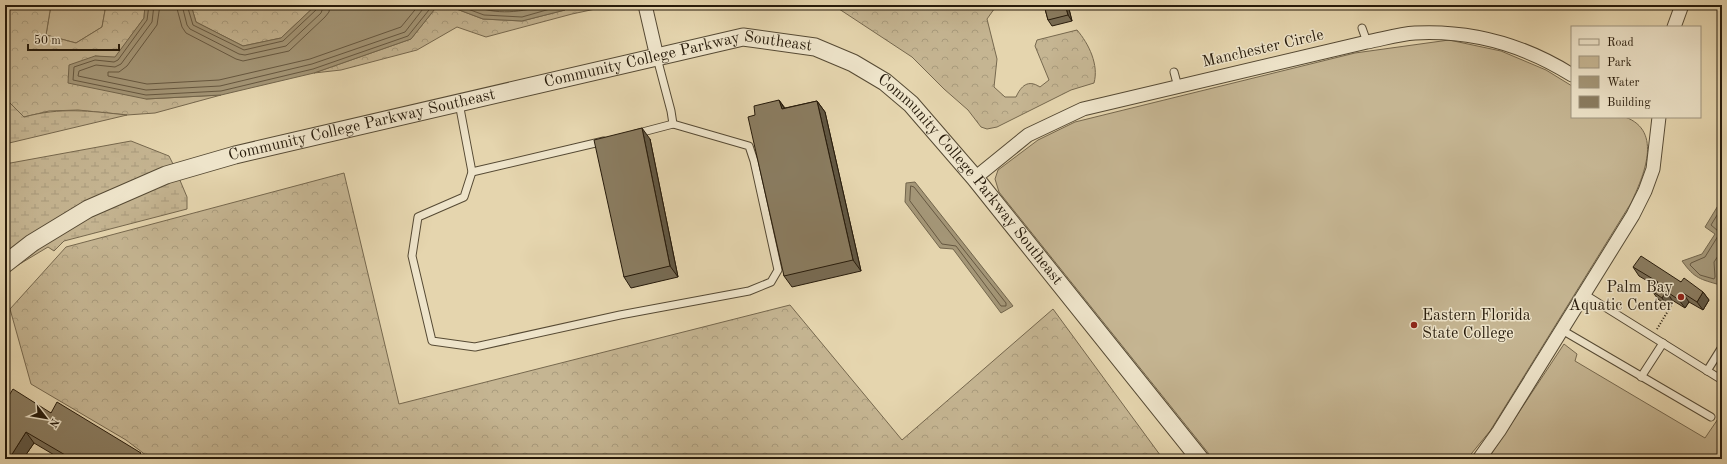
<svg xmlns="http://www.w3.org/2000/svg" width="1727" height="464" font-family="'Old Standard TT',serif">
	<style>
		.green { fill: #c5b592; stroke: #76684e }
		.forest { fill: url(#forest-crowns); stroke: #76684e }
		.wetland { fill: url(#wetland-marsh); stroke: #76684e }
		.water { fill: #a49677; stroke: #72654c }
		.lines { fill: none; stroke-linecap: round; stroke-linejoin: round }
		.shore { stroke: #665841; stroke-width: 1 }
		.service-casing { stroke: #564a34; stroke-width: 9 }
		.minor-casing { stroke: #564a34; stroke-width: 15 }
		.tertiary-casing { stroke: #564a34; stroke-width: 19 }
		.path { stroke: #271b0b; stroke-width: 2; stroke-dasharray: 1 2; stroke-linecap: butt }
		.service { stroke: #eee4ca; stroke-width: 7 }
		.minor { stroke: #eee4ca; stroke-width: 13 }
		.tertiary { stroke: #eee4ca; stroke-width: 17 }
		.wall { fill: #776b53; stroke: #271b0b }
		.shaded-wall { fill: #615743; stroke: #271b0b }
		.building { fill: #8a7c60; stroke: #271b0b }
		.poi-dot { fill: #8f2418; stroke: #eee4ca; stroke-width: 1.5 }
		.labels { text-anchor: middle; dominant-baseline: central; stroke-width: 3; stroke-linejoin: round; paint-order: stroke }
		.street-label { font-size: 16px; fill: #271b0b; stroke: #eee4ca }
		.poi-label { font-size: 16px; fill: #271b0b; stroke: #eee4ca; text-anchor: end }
	</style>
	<defs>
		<pattern id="forest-crowns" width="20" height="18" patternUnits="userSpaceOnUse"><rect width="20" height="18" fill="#c5b592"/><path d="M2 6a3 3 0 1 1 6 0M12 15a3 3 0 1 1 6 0" fill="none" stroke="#a99b7d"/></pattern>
		<pattern id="wetland-marsh" width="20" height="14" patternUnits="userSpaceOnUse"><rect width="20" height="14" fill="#c5b592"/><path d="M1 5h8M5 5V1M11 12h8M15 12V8" fill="none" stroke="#a99b7d"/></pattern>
	</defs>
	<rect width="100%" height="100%" fill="#e5d5ae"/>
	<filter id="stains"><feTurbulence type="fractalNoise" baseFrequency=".005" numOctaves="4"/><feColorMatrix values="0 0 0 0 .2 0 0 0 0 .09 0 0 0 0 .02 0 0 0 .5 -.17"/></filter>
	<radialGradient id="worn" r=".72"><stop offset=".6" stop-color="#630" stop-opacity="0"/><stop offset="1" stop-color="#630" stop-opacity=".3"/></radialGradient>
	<g class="green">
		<polygon points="51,5 106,5 102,27 76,43 46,35"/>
		<path d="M1449 40 1501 51 1546 70 1572 86V117C1582 117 1617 115 1625 117 1664 131 1643 177 1631 203L1490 431 1467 459H1213L999 192 995 179 998 170 1038 140 1075 122 1355 53Z"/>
		<polygon points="1564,344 1577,354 1575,361 1705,438 1722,413 1722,459 1488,459"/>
	</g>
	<g class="forest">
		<polygon points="5,5 51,5 46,35 76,43 102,27 106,5 145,5 144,18 115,58 95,56 146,99 221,95 155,113 127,115 78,110 49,111 24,117 5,98"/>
		<polygon points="191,5 316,5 281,38 243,46 196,22"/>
		<polygon points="438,5 446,5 483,19 522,21 565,10 568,5 614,5 572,14 486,37 457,27 417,50 341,70 314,73 411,39"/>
		<path d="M833 5H997L987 19 997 59 994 87 1005 97H1016C1021 86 1028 79 1040 87L1049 80 1035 46 1037 40 1077 30C1089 44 1099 65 1094 83L1071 90 997 127 987 129 981 127 968 110 944 89 912 57Z"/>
		<polygon points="344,173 399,404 790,305 902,440 1053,309 1163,459 151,459 126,440 31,384 10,309 66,247"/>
	</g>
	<g class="wetland">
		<path d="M5 98 24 117C61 107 89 111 127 115L5 144Z"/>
		<polygon points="131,141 169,156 174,166 5,255 5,164"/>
		<polygon points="179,178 187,197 187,209 64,241 54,251 48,247 13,268 37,249 92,215"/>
	</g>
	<g class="water">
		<polygon points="145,5 191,5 196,22 243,46 281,38 316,5 438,5 411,39 314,73 221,95 146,99 68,83 69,65 95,56 115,57 144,18"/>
		<polygon points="446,5 568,5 565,10 522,21 483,19"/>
		<polygon points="915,182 1013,306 1001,313 953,249 940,248 905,202 906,183"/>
		<path d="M1722 199V256L1718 263 1720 285C1700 279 1695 279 1682 261L1702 254 1715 234 1705 227Z"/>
	</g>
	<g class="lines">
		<g class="shore">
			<polyline points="149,5 147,20 118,60 114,62 95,60 74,67 73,80 146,95 221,91 313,69 408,36 433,5"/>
			<polyline points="154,5 152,22 121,64 115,67 96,65 79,71 78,76 146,90 220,86 312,64 405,32 426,5"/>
			<polyline points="160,5 157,25 127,66 119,72 108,72 108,76 147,84 219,80 310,59 401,27 419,5"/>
			<polyline points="176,5 182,27 186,33 236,59 243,61 289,51 325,17 329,12 330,5"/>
			<polyline points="182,5 187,25 190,29 239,54 245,55 286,46 321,13 324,5"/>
			<polyline points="187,5 193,25 244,50 283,41 317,9 319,5"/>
			<polyline points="457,5 484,15 522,17 564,5"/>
			<path d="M471 5C498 16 520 12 548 5"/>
			<polygon points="911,186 914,187 1006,303 1006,306 1001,306 956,246 942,244 910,201"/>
			<polyline points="1722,207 1711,225 1718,231 1718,236 1705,257 1691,263 1690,265 1700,275 1714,279 1715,277 1714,262 1718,256 1722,255"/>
		</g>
		<g class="service-casing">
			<g id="service">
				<polyline points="1362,28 1367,42"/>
				<polyline points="657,58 671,111 673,124"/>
				<polyline points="1174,72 1178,87"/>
				<polyline points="459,103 472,172 464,197 418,217 412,256 432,341 475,347 620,315 749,291 771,282 778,270 754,161 749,146 673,124 635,134"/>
				<polyline points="472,172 604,141"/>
				<polyline points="1584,294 1722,380"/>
				<polyline points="1562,330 1711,417"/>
				<polyline points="1707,371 1722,347"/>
				<polyline points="1641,377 1663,343"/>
			</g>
		</g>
		<g class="minor-casing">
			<g id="minor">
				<polyline points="645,5 657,57"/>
				<polyline points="1674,27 1682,5"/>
				<path d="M975 178 1028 135 1083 109 1367 42C1383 39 1399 34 1415 33 1472 30 1524 45 1572 75"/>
				<polyline points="1479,459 1499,431 1633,215 1645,191 1653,169 1659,117"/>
			</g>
		</g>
		<g class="tertiary-casing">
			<g id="tertiary">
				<path id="s1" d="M5 264 32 243 88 209 166 175 235 155 743 37 815 47 853 63 885 82 911 104 975 178 1200 459"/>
			</g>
		</g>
		<polyline class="path" points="1657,329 1674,301"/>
		<use href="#service" class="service"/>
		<use href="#minor" class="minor"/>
		<use href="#tertiary" class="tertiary"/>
	</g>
	<g class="wall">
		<polygon points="1044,5 1068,5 1072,21 1052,26 1048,20"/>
		<polygon points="779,100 785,108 817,101 825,112 861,271 792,287 784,276"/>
		<polygon points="650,139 678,277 631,288 624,277"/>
		<polygon points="1633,267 1681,282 1703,292 1709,300 1703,310 1689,302 1685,308 1672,300 1668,307 1658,299 1652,291 1656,286 1639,276"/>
		<polygon points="5,402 51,413 143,456 149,459 61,459 34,443 23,459"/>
	</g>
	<g class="shaded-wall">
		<polygon points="1065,5 1068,5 1072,21 1068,15"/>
		<polygon points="779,100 786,111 782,109"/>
		<polygon points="817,101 825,112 861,271 853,260"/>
		<polygon points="642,128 650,139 678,277 670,266"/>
		<polygon points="1666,291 1672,300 1668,307 1662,298"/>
		<polygon points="1703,292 1709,300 1703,310 1697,302"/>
		<polygon points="1683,293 1689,302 1685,308 1679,300"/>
		<polygon points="26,432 34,443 23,459 9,459"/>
	</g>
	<g class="building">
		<polygon points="1044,5 1065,5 1068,15 1048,20"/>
		<polygon points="779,100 782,109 817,101 853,260 784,276 748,117 755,115 754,106"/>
		<polygon points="642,128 670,266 624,277 594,140"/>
		<polygon points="1641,256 1681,282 1684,278 1703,292 1697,302 1683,293 1679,300 1666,291 1662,298 1652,291 1658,282 1633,267"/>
		<polygon points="13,389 51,413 57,402 141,453 140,454 149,459 72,459 26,432 9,459 5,459 5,402"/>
	</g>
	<g class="poi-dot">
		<circle cx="1681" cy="297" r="4"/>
		<circle cx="1414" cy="325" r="4"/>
	</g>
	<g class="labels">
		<g class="street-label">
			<text transform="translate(1263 49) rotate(-13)">Manchester Circle</text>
			<text stroke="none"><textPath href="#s1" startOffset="711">Community College Parkway Southeast</textPath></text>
			<text stroke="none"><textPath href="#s1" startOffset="387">Community College Parkway Southeast</textPath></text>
			<text stroke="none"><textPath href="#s1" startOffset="1059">Community College Parkway Southeast</textPath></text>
		</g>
		<g class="poi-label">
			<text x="1673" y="288">Palm Bay<tspan x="1673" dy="18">Aquatic Center</tspan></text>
			<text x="1422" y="316" text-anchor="start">Eastern Florida<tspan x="1422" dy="18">State College</tspan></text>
		</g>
	</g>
	<rect width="1727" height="464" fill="none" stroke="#e5d5ae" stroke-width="20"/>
	<rect x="6" y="6" width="1715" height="452" fill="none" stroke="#271b0b" stroke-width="2"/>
	<rect x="10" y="10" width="1707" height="444" fill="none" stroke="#271b0b"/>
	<rect x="1571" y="26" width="130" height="92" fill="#eee4ca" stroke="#9e947e"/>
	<rect x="1579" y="39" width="20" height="6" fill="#eee4ca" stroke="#9e947e"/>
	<text x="1607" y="46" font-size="12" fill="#271b0b">Road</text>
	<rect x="1579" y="56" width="20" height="12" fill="#c5b592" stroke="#9e947e"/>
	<text x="1607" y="66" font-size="12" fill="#271b0b">Park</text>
	<rect x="1579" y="76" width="20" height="12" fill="#a49677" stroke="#9e947e"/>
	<text x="1607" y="86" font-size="12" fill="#271b0b">Water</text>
	<rect x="1579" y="96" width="20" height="12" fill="#8a7c60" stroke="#9e947e"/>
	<text x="1607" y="106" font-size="12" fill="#271b0b">Building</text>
	<g transform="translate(46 418) rotate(121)" stroke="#eee4ca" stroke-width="3" paint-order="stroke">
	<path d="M0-3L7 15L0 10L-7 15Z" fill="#271b0b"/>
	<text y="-6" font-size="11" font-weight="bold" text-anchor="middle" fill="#271b0b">N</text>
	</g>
	<path d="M28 44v6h91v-6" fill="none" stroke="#271b0b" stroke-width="2"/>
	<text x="34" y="44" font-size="12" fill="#271b0b" stroke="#eee4ca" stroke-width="3" paint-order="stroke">50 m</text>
	<rect width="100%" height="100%" filter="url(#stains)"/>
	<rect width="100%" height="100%" fill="url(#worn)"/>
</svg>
